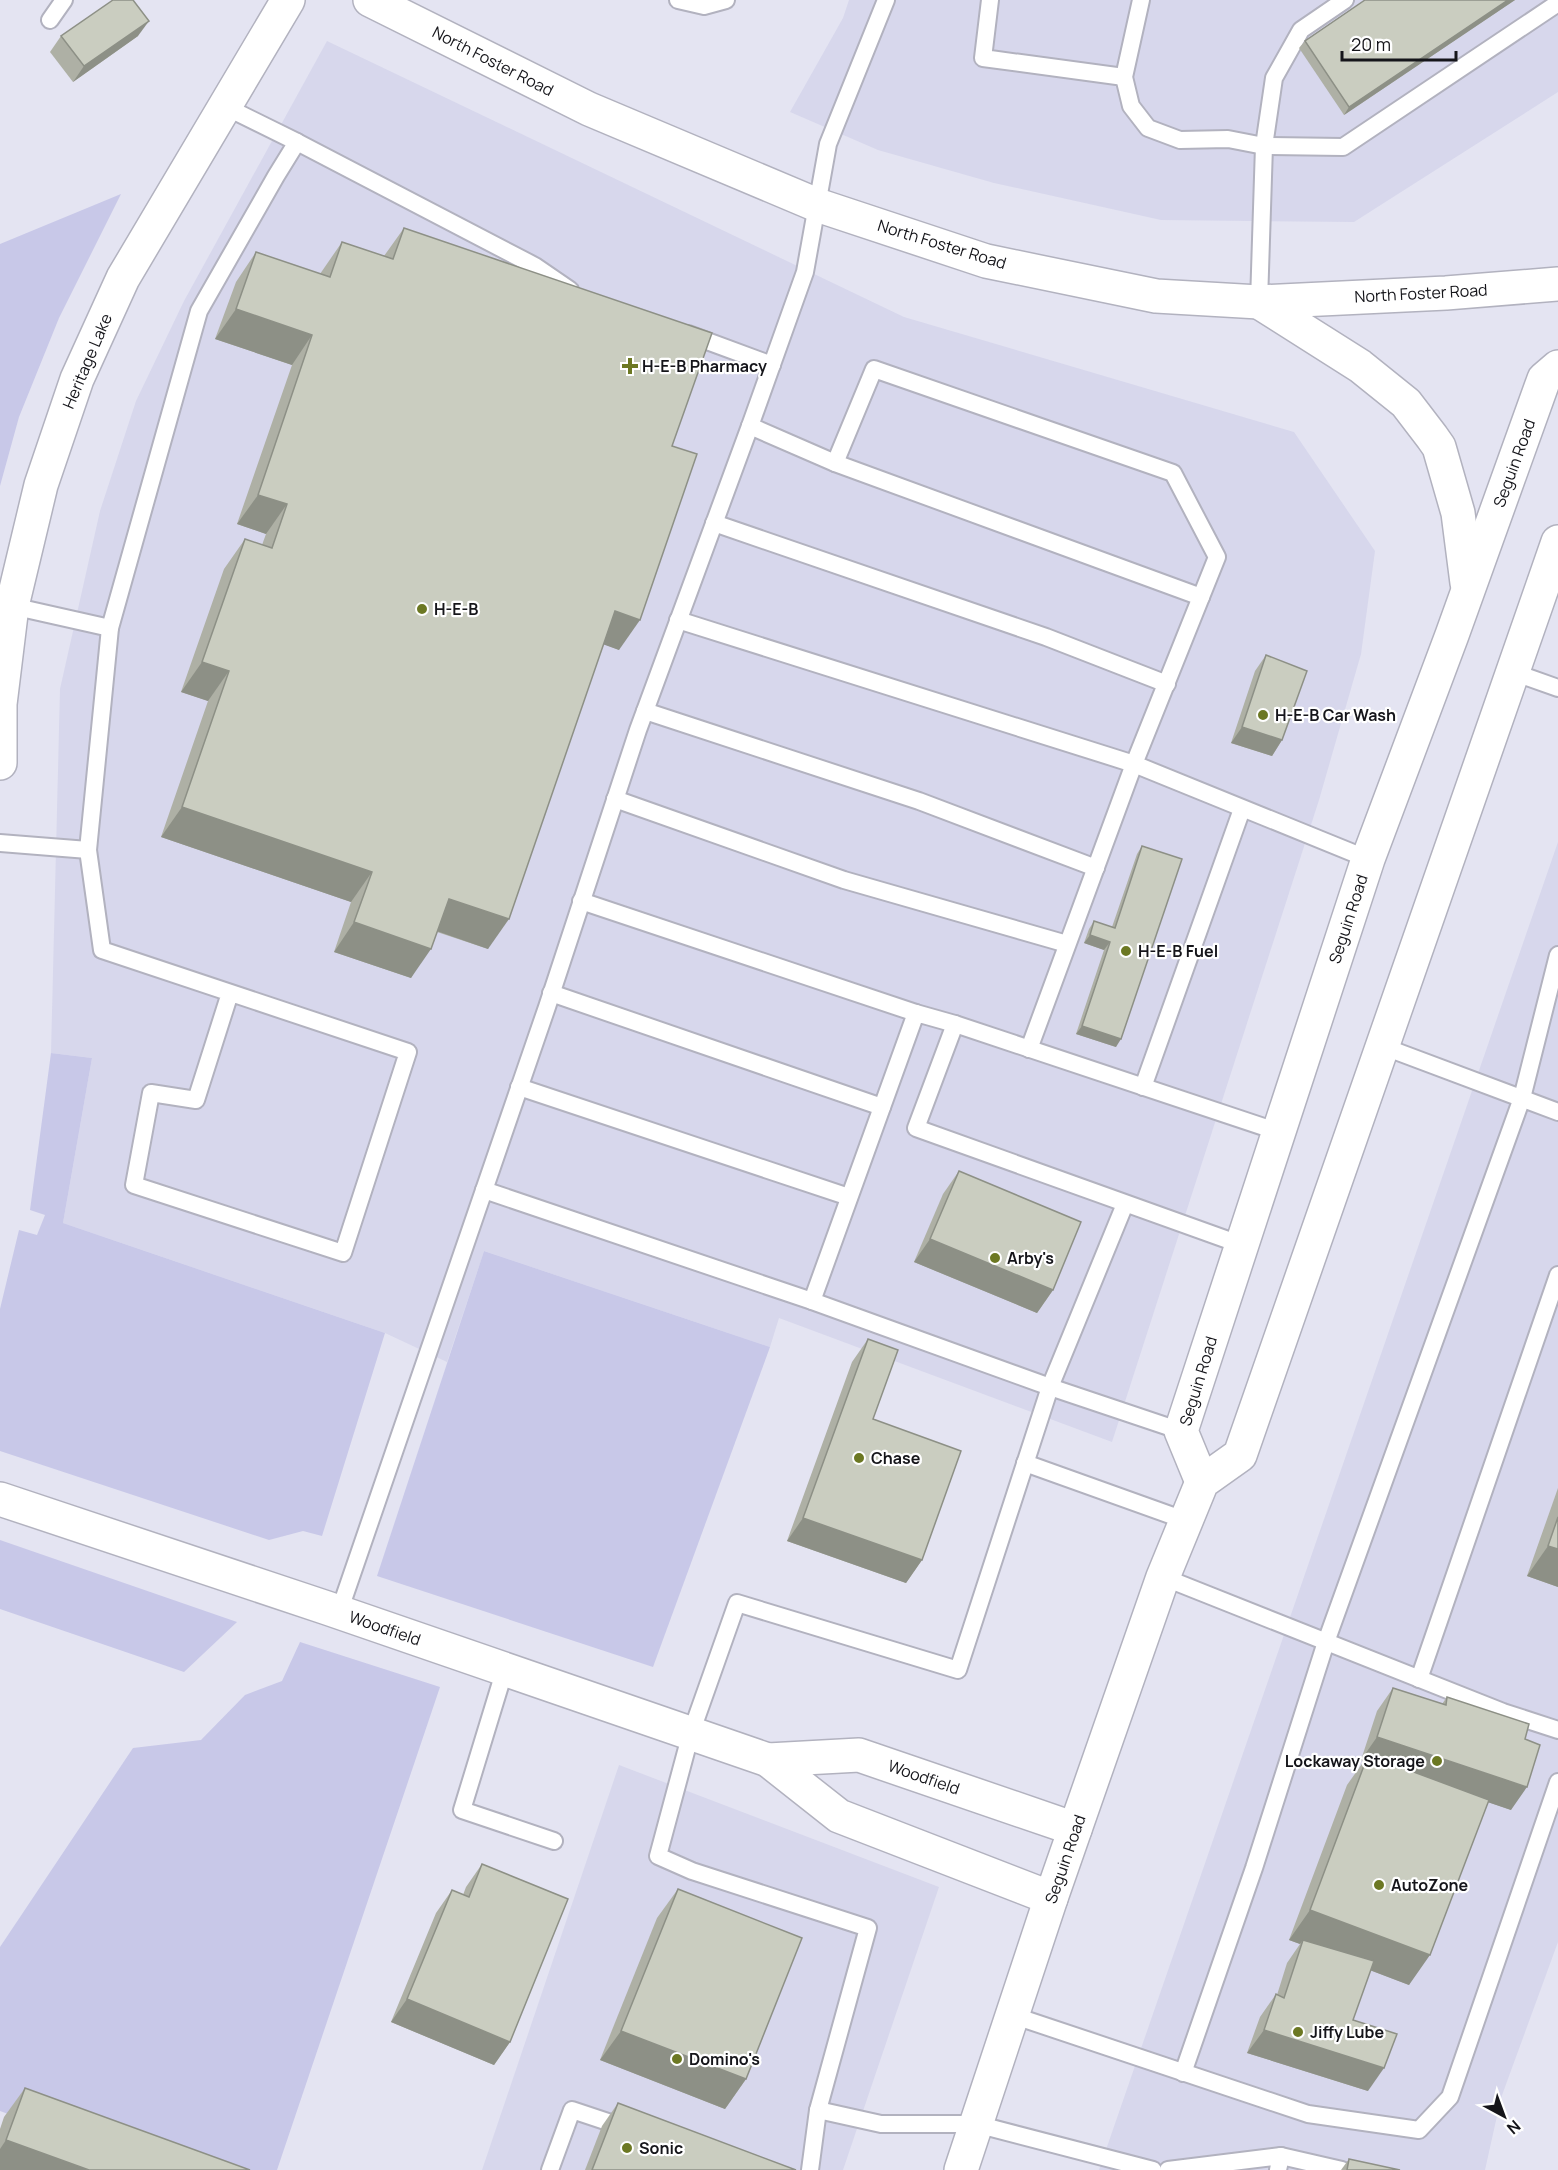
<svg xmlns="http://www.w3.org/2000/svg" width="1558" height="2170" font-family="Manrope,sans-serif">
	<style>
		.built { fill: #d7d7ec }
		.green { fill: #c8c8e8 }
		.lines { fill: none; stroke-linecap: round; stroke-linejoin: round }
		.service-casing { stroke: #b2b2bf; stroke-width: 20 }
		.minor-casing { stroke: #b2b2bf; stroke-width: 36 }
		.secondary-casing { stroke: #b2b2bf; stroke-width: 36 }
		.primary-casing { stroke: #b2b2bf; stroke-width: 36 }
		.service { stroke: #fff; stroke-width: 16 }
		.minor { stroke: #fff; stroke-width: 33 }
		.secondary { stroke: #fff; stroke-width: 33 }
		.primary { stroke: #fff; stroke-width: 33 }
		.wall { fill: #aeb0a5 }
		.shaded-wall { fill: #8d9086 }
		.building { fill: #cacdc0; stroke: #8d9086; stroke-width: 1.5 }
		.poi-dot { fill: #6c7823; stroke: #fff; stroke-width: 2 }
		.labels { text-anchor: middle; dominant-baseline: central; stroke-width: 4.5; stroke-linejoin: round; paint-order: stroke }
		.street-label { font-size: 16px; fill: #15151a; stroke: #fff }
		.poi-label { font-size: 16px; font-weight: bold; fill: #15151a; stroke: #fff; text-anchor: start }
	</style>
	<rect width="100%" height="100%" fill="#e4e4f2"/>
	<g class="built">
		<polygon points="849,0 1558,0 1558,92 1354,222 1161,220 994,183 878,150 790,112 843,18"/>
		<polygon points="327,41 904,317 1294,432 1375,551 1361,654 1319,800 1112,1442 779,1318 770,1347 484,1251 447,1362 385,1333 63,1223 92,1058 51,1053 60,689 100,511 136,401 184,301"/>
		<polygon points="1558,842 1558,1942 1501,2098 1485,2170 1099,2170"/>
		<polygon points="619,1765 939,1887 843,2170 482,2170"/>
	</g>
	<g class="green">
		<polygon points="121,194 59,318 19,417 0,486 0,244"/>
		<polygon points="51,1053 92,1058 63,1223 385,1333 322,1536 303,1531 269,1540 0,1451 0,1309 19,1230 37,1235 45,1215 30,1210"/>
		<polygon points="484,1251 770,1347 653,1667 377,1576"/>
		<polygon points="0,1540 237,1622 184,1672 0,1609"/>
		<polygon points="300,1642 440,1687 277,2170 163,2170 0,2111 0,1947 133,1748 201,1740 245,1695 282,1681"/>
	</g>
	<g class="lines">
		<g class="service-casing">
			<g id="service">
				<polyline points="678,0 704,6 726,0"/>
				<polyline points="886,0 828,144 805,272 750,426 835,463 874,369 1173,473 1217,557 1134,764 1368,859"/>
				<polyline points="990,0 983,58 1124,77"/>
				<polyline points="1141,0 1124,77 1131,106 1148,128 1180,140 1228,139 1264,146 1343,147 1558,3"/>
				<polyline points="50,20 64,0"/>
				<polyline points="224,106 297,142 535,266 570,290"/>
				<polyline points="1259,302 1264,146 1274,78 1301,30 1345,0"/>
				<polyline points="688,334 772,365"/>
				<polyline points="835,463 1201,597"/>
				<polyline points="714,523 1046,637 1167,684"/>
				<polyline points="12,606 110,628"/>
				<polyline points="678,620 1134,764 1029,1049"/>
				<polyline points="1513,672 1558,688"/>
				<polyline points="645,711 919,801 1096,868"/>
				<polyline points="615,799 844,880 1067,944"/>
				<polyline points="0,843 88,850"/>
				<polyline points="581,901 916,1013"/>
				<polyline points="230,993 196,1100 151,1093 134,1185 343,1253 408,1052 102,950 88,850 110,628 199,311 276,176 297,142"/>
				<polyline points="551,993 882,1107"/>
				<polyline points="955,1024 916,1128 1242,1245"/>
				<polyline points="1382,1046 1558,1112"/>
				<polyline points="519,1087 849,1197"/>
				<polyline points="1143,1087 1242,809"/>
				<polyline points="484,1190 812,1301"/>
				<polyline points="1181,1431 1050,1387 812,1301 916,1013 955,1024 1279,1132"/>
				<polyline points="1025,1463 1187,1521"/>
				<polyline points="1163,1577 1503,1712 1558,1730"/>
				<polyline points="339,1612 547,1007 638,730 750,426"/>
				<polyline points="505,1669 462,1810 554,1841"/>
				<polyline points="1419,1679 1558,1275"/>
				<polyline points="1012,2015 1308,2114 1419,2130 1450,2097 1558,1782"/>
				<polyline points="1183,2073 1254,1868 1326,1642 1522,1098 1558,955"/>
				<polyline points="818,2110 881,2124 976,2124 1153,2170"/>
				<polyline points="1281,2156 1342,2170"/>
				<polyline points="550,2170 572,2110 626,2128"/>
				<polyline points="810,2170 818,2110 868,1928 692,1871 658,1856 691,1733 737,1603 958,1670 1050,1387 1125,1204"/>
				<polyline points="1168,2170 1281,2156 1278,2170"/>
			</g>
		</g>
		<g class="minor-casing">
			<g id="minor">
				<polyline points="0,763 0,704 12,606 41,485 77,379 123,278 288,0"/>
				<polyline points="0,1499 327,1608 768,1760 839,1816 1051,1898"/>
				<polyline points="768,1760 859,1755 1075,1829"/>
			</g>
		</g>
		<g class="secondary-casing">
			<polyline id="secondary" points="370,0 589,109 817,205 986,261 1156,296 1259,302 1446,293 1558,284"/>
		</g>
		<g class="primary-casing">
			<g id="primary">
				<polyline points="1259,302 1360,366 1406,403 1432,437 1439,447 1458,513 1467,583"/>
				<polyline points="1202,1482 1181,1431 1368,859 1452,635 1544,379 1558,367"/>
				<polyline points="961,2170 1051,1898 1163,1577 1202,1482 1240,1455 1558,542"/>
			</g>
		</g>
		<use href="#service" class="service"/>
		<use href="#minor" class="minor"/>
		<use href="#secondary" class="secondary"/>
		<use href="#primary" class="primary"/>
	</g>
	<g class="wall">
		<polygon points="1365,0 1515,0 1344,115 1299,48 1305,41"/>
		<polygon points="61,36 138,36 73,82 50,52"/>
		<polygon points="404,228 672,446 619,650 604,644 488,949 437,932 411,978 334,952 351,902 161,837 208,701 181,692 224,569 245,539 262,545 266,534 237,524 292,365 215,339 236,282 256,252 320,274 342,242 384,256"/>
		<polygon points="1266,655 1282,740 1272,756 1231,743 1255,671"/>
		<polygon points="1142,846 1116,1047 1076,1034 1104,950 1084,943 1089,929 1094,921 1112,927 1137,854"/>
		<polygon points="959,1171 1053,1290 1037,1313 914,1262 943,1194"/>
		<polygon points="868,1339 873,1419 922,1560 906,1583 787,1541 852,1362"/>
		<polygon points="1558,1488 1558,1587 1527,1576"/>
		<polygon points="1393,1688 1442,1704 1447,1697 1525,1739 1511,1810 1488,1802 1409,1985 1370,1970 1353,2020 1368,2091 1247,2053 1260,2017 1276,1994 1277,1995 1287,1963 1300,1944 1289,1940 1347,1785 1364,1761 1361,1760 1377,1711"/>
		<polygon points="482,1864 510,2042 494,2065 391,2022 436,1913 452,1890 463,1895 466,1887"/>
		<polygon points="678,1889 746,2079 725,2109 600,2060 657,1918"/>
		<polygon points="25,2088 0,2170 0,2129 4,2117"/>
		<polygon points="618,2103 796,2170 585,2170 602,2126"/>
		<polygon points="1349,2159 1400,2170 1341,2170"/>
	</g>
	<g class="shaded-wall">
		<polygon points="1508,0 1515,0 1344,115 1349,107"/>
		<polygon points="149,21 138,36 73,82 84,66"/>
		<polygon points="236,309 312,335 292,365 215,339"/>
		<polygon points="258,495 287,504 266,534 237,524"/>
		<polygon points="615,611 640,620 619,650 594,641"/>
		<polygon points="202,662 229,671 208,701 181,692"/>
		<polygon points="1242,727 1282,740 1272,756 1231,743"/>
		<polygon points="182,807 372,872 351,902 161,837"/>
		<polygon points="449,899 509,919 488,949 428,928"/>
		<polygon points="354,922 431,949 411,978 334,952"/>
		<polygon points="1090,935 1110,942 1104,950 1084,943"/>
		<polygon points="1082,1026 1121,1039 1116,1047 1076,1034"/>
		<polygon points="930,1239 1053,1290 1037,1313 914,1262"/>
		<polygon points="803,1518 922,1560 906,1583 787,1541"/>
		<polygon points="1548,1546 1558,1549 1558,1587 1527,1576"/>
		<polygon points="1377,1737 1527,1787 1511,1810 1366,1761 1368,1755 1364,1761 1361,1760"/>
		<polygon points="1310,1910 1430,1955 1409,1985 1301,1944 1303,1940 1300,1944 1289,1940"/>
		<polygon points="407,1999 510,2042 494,2065 391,2022"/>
		<polygon points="1264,2030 1384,2068 1368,2091 1247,2053"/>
		<polygon points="621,2031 746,2079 725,2109 600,2060"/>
		<polygon points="6,2140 89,2170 0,2170 0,2149"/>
	</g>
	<g class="building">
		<polygon points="113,0 133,0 149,21 84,66 61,36"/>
		<polygon points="1365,0 1508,0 1349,107 1305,41"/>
		<polygon points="404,228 712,333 672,446 697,454 640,620 615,611 509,919 449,899 431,949 354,922 372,872 182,807 229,671 202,662 245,539 272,548 287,504 258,495 312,335 236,309 256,252 330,277 342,242 393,259"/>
		<polygon points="1266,655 1307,671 1282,740 1242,727"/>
		<polygon points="1142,846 1182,859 1121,1039 1082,1026 1110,942 1090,935 1094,921 1115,928"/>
		<polygon points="959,1171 1081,1222 1053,1290 930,1239"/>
		<polygon points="868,1339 898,1350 873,1419 961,1451 922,1560 803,1518"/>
		<polygon points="1558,1517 1558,1549 1548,1546"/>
		<polygon points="1393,1688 1446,1705 1447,1697 1529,1724 1525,1739 1540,1745 1527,1787 1377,1737"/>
		<polygon points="1368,1755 1489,1800 1430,1955 1310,1910"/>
		<polygon points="482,1864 568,1899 510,2042 407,1999 452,1890 469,1897"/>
		<polygon points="678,1889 802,1938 746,2079 621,2031"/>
		<polygon points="1303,1940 1374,1961 1353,2020 1397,2034 1384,2068 1264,2030 1276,1994 1284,1998"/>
		<polygon points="25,2088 250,2170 89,2170 6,2140"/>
		<polygon points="618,2103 796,2170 592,2170"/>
		<polygon points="1349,2159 1400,2170 1347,2170"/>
	</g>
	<g class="poi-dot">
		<path d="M627 357h6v6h6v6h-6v6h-6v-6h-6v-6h6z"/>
		<circle cx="422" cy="609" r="6"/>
		<circle cx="1263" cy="715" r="6"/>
		<circle cx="1126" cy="951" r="6"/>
		<circle cx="995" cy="1258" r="6"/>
		<circle cx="859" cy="1458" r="6"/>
		<circle cx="1437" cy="1761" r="6"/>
		<circle cx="1379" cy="1885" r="6"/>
		<circle cx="1298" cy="2032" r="6"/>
		<circle cx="677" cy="2059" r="6"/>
		<circle cx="627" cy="2148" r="6"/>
	</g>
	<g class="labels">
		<g class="street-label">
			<text transform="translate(493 61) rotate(27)">North Foster Road</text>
			<text transform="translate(942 244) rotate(17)">North Foster Road</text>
			<text transform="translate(1421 293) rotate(-3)">North Foster Road</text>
			<text transform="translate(87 361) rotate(-67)">Heritage Lake</text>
			<text transform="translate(1514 463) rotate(-70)">Seguin Road</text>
			<text transform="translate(1348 919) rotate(-72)">Seguin Road</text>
			<text transform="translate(1198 1381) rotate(-73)">Seguin Road</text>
			<text transform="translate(385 1628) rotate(19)">Woodfield</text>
			<text transform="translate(924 1777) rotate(19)">Woodfield</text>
			<text transform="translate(1065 1859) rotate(-71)">Seguin Road</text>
		</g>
		<g class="poi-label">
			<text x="642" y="366">H-E-B Pharmacy</text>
			<text x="434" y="609">H-E-B</text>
			<text x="1275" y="715">H-E-B Car Wash</text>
			<text x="1138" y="951">H-E-B Fuel</text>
			<text x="1007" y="1258">Arby's</text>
			<text x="871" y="1458">Chase</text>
			<text x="1425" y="1761" text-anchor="end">Lockaway Storage</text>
			<text x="1391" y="1885">AutoZone</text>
			<text x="1310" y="2032">Jiffy Lube</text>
			<text x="689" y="2059">Domino's</text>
			<text x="639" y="2148">Sonic</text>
		</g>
	</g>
	<g transform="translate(1504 2116) rotate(139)" stroke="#ffffff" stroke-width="4.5" paint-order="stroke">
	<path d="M0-4.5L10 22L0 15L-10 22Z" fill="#15151a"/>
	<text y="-9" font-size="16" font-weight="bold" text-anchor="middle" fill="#15151a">N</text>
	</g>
	<path d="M1342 51v9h114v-9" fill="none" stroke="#15151a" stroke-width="3"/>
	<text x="1351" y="51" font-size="18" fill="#15151a" stroke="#ffffff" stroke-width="4.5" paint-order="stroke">20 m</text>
</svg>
